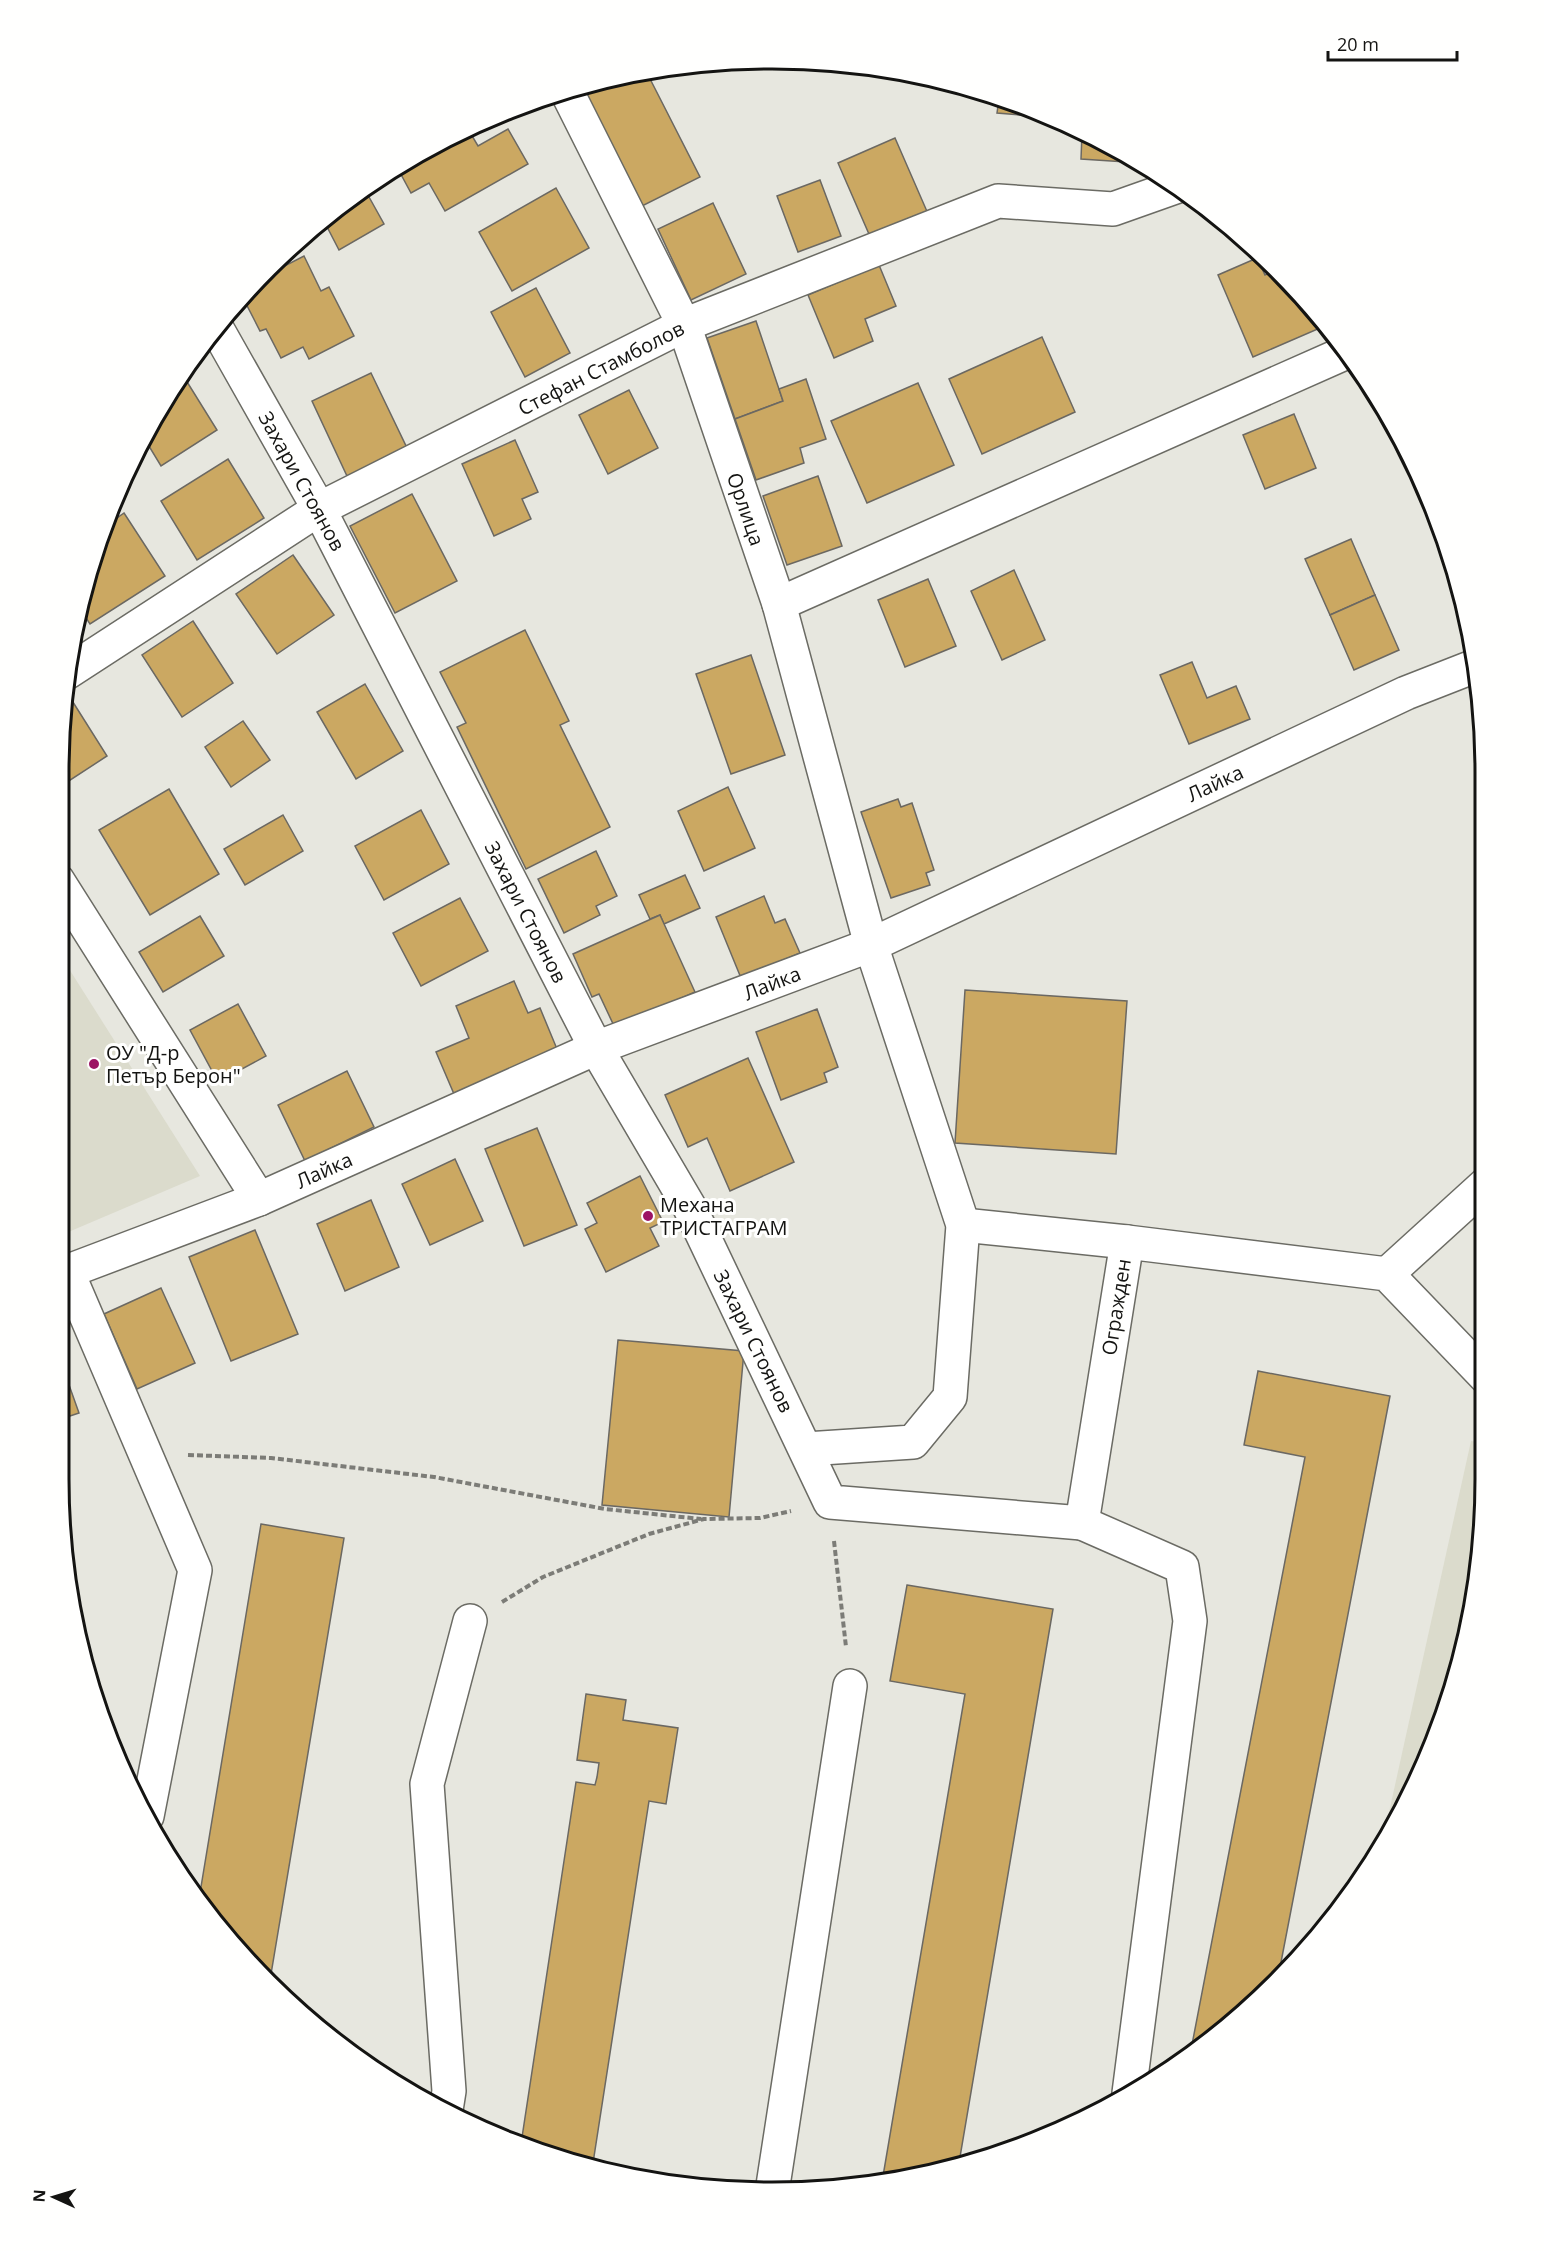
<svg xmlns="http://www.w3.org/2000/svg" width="1544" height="2251" font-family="'Open Sans',sans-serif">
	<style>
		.built { fill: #dbdbcc }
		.building { fill: #cba862; stroke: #6b6862; stroke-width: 1.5 }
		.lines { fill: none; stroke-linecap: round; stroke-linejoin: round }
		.minor-casing { stroke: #6b6b64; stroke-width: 36 }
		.path { stroke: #7c7c77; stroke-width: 4; stroke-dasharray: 6 3; stroke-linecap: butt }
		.minor { stroke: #fff; stroke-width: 33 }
		.poi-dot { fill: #9c1464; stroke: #fffffe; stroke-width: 2 }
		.labels { text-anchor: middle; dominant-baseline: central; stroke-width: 6; stroke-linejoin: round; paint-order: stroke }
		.street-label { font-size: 20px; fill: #141412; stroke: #fffffe }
		.poi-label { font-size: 20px; fill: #141412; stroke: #fffffe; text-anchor: start }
		.rim { fill: none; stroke: #141412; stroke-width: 3 }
	</style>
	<rect width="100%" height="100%" fill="#e7e7df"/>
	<g class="built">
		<polygon points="59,953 200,1176 59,1236 58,1236"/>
		<polygon points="1471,1441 1486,1443 1485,1479 1472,1619 1431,1752 1382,1844"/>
	</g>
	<g class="building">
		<polygon points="646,71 700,177 638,208 578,89"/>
		<polygon points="999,99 1045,113 1054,118 997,113"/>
		<polygon points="468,129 478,146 508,129 528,164 445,211 429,183 411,193 397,167"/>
		<polygon points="1082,133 1127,157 1126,162 1081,159"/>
		<polygon points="895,138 929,216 872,241 838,163"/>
		<polygon points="820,180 841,236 798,252 777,196"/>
		<polygon points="364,188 384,224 339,250 324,221"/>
		<polygon points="556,188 589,248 512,291 479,232"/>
		<polygon points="713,203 746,274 691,300 658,229"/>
		<polygon points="304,256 321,291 329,287 354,336 309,359 303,347 281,358 266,329 260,331 242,296 257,280"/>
		<polygon points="1257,258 1265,275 1278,269 1327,325 1253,357 1218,275"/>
		<polygon points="879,265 896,306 865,319 873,341 834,358 808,295"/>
		<polygon points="536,288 570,353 525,377 491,312"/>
		<polygon points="756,321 783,401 735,419 707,338"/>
		<polygon points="1042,337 1075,412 982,454 949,379"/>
		<polygon points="371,373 407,448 347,476 312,401"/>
		<polygon points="184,377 217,430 161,466 144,438"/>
		<polygon points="806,379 826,439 800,448 804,463 756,480 735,419 783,401 779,389"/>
		<polygon points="918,383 954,465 867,503 831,421"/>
		<polygon points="629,390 658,448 608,474 579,415"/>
		<polygon points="1294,414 1316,468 1265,489 1243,435"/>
		<polygon points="515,440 538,492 522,499 531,519 494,536 462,464"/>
		<polygon points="228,459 264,518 197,560 161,501"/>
		<polygon points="818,476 842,546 787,565 763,496"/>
		<polygon points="412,494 457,581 395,613 350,526"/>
		<polygon points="124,513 165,576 90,624 80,609 110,523"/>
		<polygon points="1351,539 1375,595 1330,615 1305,559"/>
		<polygon points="293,555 334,615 277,654 236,594"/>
		<polygon points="1014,570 1045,640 1002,660 971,591"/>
		<polygon points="928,579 956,646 905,667 878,600"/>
		<polygon points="1375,595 1399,650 1354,670 1330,615"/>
		<polygon points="193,621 233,683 182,717 142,655"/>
		<polygon points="525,630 569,721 560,725 610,827 526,869 457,727 466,723 440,672"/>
		<polygon points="751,655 785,755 731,774 696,674"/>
		<polygon points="1192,662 1207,698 1236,686 1250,719 1189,744 1160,675"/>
		<polygon points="365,684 403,751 356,779 317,712"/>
		<polygon points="71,699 107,756 58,788 65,703"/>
		<polygon points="243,721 270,760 231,787 205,747"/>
		<polygon points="728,787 755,848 704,871 678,811"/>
		<polygon points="169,789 219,874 150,915 99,830"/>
		<polygon points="898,799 901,807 912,803 934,870 926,873 930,885 891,898 861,812"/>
		<polygon points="421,810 449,864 384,900 355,846"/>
		<polygon points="283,815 303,851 245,885 224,849"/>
		<polygon points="596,851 617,896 596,906 600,915 564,933 538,879"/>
		<polygon points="685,875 700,908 664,924 660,915 650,919 639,895"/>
		<polygon points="764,896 775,923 785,919 800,953 741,978 716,917"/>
		<polygon points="460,898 488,951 421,986 393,933"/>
		<polygon points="660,915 695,992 615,1028 599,994 592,997 573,954"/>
		<polygon points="200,916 224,956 163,992 139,952"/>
		<polygon points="514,981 528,1013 540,1008 557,1049 454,1094 436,1052 469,1038 456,1006"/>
		<polygon points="965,990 1127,1001 1116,1154 955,1143"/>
		<polygon points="238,1004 266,1056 218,1082 190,1030"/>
		<polygon points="817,1009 838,1067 824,1073 827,1082 781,1100 756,1032"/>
		<polygon points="748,1058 794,1162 730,1191 707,1138 688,1147 665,1095"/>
		<polygon points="347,1071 374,1127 305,1161 278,1105"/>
		<polygon points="537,1128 577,1225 524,1246 485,1149"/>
		<polygon points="455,1159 483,1221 430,1245 402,1184"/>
		<polygon points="640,1176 663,1222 650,1228 659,1246 606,1272 585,1229 597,1223 587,1203"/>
		<polygon points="371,1200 399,1267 345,1291 317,1224"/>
		<polygon points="255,1230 298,1334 231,1361 189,1257"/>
		<polygon points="161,1288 195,1363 137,1389 104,1314"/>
		<polygon points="618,1340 744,1351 729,1517 602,1505"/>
		<polygon points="58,1354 79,1413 58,1420"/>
		<polygon points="1258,1371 1390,1396 1277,1983 1206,2045 1190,2055 1305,1457 1244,1445"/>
		<polygon points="261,1524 344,1538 270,1980 199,1899"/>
		<polygon points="907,1585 1053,1609 959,2163 911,2179 882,2182 965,1694 890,1681"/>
		<polygon points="586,1694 626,1700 623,1720 678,1728 666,1804 649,1801 593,2163 521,2144 576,1782 595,1785 597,1777 599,1763 577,1760"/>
	</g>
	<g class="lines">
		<g class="minor-casing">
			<g id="minor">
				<polyline points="567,92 684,325 779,604 871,945 963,1225 950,1397 913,1442 806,1449"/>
				<polyline points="216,327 319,509 596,1048 690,1208 830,1502 1082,1523 1127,1242 1387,1274 1486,1377"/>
				<polyline points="779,604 1347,352"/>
				<polyline points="68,672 319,509 684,325 998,201 1113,209 1178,186"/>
				<polyline points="58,881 259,1199"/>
				<polyline points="963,1225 1127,1242"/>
				<polyline points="67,1271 195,1570 147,1816"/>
				<polyline points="1387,1274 1486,1184"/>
				<polyline points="58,1275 259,1199 596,1048 871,945 1406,693 1475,666"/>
				<polyline points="1082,1523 1182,1567 1190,1621 1129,2093"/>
				<polyline points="446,2110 449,2091 427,1784 470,1621"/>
				<polyline points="772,2192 850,1686"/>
			</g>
		</g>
		<g class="path">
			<polyline points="188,1455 271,1458 434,1477 605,1509 701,1519"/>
			<polyline points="834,1541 846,1647"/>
			<polyline points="502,1602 543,1577 649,1534 704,1519 760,1518 791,1511"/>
		</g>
		<use href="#minor" class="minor"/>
	</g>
	<g class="poi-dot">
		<circle cx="94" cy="1064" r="6"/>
		<circle cx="648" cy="1216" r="6"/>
	</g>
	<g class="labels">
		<g class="street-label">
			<text transform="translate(601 368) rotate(-27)">Стефан Стамболов</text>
			<text transform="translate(302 481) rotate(61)">Захари Стоянов</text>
			<text transform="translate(746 509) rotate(71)">Орлица</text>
			<text transform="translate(1215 783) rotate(-25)">Лайка</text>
			<text transform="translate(526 912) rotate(63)">Захари Стоянов</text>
			<text transform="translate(772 983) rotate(-21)">Лайка</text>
			<text transform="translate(324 1170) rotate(-24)">Лайка</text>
			<text transform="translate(1116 1307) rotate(-81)">Огражден</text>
			<text transform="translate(754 1341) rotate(64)">Захари Стоянов</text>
		</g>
		<g class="poi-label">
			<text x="106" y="1052">ОУ "Д-р<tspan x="106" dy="23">Петър Берон"</tspan></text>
			<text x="660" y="1204">Механа<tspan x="660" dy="23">ТРИСТАГРАМ</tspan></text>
		</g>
	</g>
	<path d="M0 0H1544V2251H0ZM772 69H772A703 703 0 0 1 1475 772V1479A703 703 0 0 1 772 2182H772A703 703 0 0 1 69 1479V772A703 703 0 0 1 772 69Z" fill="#fffffe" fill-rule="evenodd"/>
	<path class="rim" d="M772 69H772A703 703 0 0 1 1475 772V1479A703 703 0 0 1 772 2182H772A703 703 0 0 1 69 1479V772A703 703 0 0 1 772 69Z"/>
	<g transform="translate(54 2197) rotate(274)" stroke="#fffffe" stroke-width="4.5" paint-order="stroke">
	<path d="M0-4.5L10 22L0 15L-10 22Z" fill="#141412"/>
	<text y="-9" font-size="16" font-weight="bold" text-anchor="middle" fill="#141412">N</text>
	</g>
	<path d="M1328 51v9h129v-9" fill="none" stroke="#141412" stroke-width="3"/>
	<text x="1337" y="51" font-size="18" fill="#141412" stroke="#fffffe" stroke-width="4.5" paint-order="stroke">20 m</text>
</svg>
